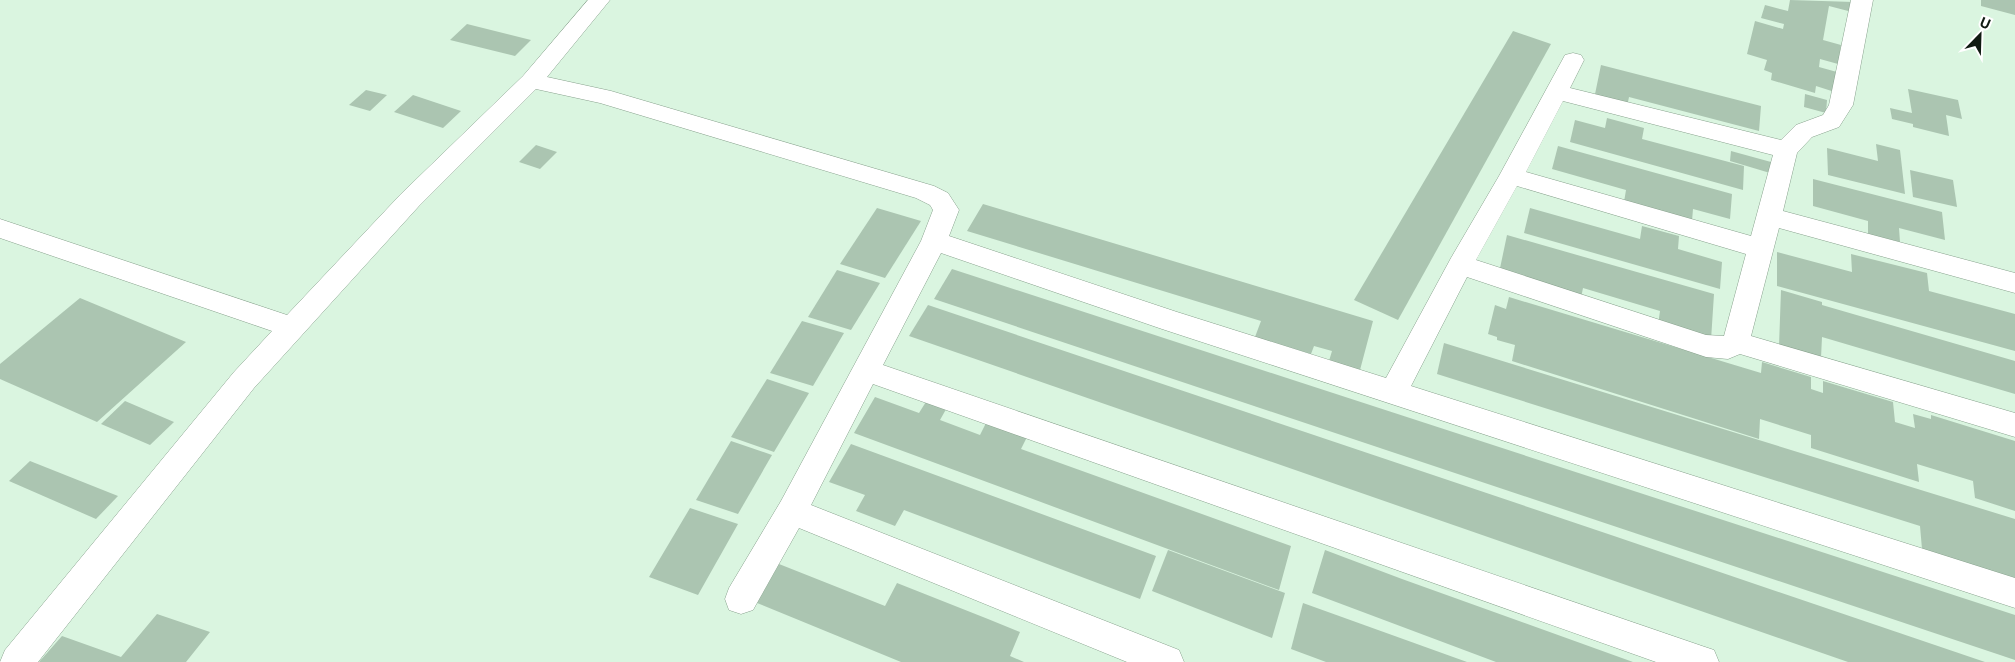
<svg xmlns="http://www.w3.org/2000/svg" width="2015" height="662" font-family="'Public Sans',sans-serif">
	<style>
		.building { fill: #abc5b1 }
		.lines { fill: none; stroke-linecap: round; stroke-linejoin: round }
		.minor-casing { stroke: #89a28e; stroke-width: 1 }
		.minor { fill: #fff; fill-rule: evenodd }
	</style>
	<rect width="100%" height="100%" fill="#daf5e0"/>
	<g class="building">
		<polygon points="1790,0 1854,2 1852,12 1829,6 1823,40 1841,45 1838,64 1820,59 1819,67 1844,74 1841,94 1816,86 1815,93 1771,80 1772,73 1764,70 1767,60 1747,54 1755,21 1783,29 1784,24 1761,18 1765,5 1788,11"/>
		<polygon points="1981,0 2015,0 2015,15 1981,6"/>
		<polygon points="467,24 531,40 515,56 450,40"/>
		<polygon points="1513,31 1551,44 1398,320 1354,300"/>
		<polygon points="1601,65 1761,106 1759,131 1629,97 1627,107 1594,99"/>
		<polygon points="1908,89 1958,100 1962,119 1946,115 1949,136 1913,127 1913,124 1892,119 1890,108 1912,113"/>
		<polygon points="366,90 387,95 370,111 349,105"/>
		<polygon points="1805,94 1827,100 1826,113 1804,107"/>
		<polygon points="413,95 461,111 443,128 394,112"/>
		<polygon points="1607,118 1644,128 1642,139 1744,166 1743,190 1570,142 1575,120 1605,128"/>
		<polygon points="1876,144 1900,150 1905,194 1828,175 1827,148 1878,161"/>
		<polygon points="536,145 557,152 540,169 519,162"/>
		<polygon points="1558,146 1732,194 1730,219 1693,209 1692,221 1624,202 1626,190 1552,169"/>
		<polygon points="1731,151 1771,162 1770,173 1730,161"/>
		<polygon points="1910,170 1953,180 1957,207 1913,197"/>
		<polygon points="1813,179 1942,212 1945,240 1899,228 1900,242 1868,234 1868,221 1813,206"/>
		<polygon points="983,204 1373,321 1360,370 1329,361 1332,351 1314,346 1311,354 1255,337 1261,321 967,231"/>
		<polygon points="877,208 921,221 885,278 840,264"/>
		<polygon points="1530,208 1640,239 1642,226 1679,236 1678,249 1722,262 1720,289 1524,233"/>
		<polygon points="1507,235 1714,294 1711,340 1658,325 1660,311 1583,288 1581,298 1499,273"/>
		<polygon points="1777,252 1852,272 1851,254 1927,273 1929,291 2015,314 2015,351 1777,286"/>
		<polygon points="952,269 2015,615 2015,660 934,299"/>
		<polygon points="837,270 880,283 851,330 808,317"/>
		<polygon points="1781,290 1822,302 1822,305 2015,361 2015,394 1822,337 1821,358 1779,346"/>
		<polygon points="1509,297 1761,373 1762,362 1811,377 1811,389 1823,393 1823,381 1893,402 1895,422 1915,428 1913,414 1931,419 1931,415 2015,441 2015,511 1975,498 1973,481 1917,464 1919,482 1811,448 1811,435 1760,419 1759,439 1512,361 1515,345 1497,340 1497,337 1488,334 1495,305 1506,309"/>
		<polygon points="80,298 186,342 97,422 0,379 0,364"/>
		<polygon points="928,305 1614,536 1985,662 1848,662 909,336"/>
		<polygon points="802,321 844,333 813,386 770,373"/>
		<polygon points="1444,343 2015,519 2015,578 1922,549 1920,526 1437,374"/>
		<polygon points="767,379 809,393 774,452 731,437"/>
		<polygon points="875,397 919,413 929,397 949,404 940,420 980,435 988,419 1029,433 1021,449 1291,546 1279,590 854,433"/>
		<polygon points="125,401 174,422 150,445 101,424"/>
		<polygon points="731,441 772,455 738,514 696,500"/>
		<polygon points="851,444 1156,556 1140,599 904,510 895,526 856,511 865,495 829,482"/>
		<polygon points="30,461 118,496 96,519 9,481"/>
		<polygon points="690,508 738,524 698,595 649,577"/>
		<polygon points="1168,550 1285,593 1272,638 1152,591"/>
		<polygon points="1325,550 1402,579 1633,662 1496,662 1312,593"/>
		<polygon points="779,564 885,606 897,583 988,619 1020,632 1010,656 1024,662 901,662 757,603"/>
		<polygon points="1303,603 1467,662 1326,662 1291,649"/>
		<polygon points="157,614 210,632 186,662 39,662 62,636 121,657"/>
	</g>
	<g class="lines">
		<g class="minor-casing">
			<path id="minor" d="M588 0H610L547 77 611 91 934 186 948 193 959 210 949 236 1177 312 1386 378 1451 258 1499 176 1565 55 1573 53 1581 55 1584 60 1570 88 1781 140 1796 125 1823 115 1829 105 1851 0H1873L1853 105 1839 127 1812 137 1797 153 1783 211 2015 273V293L1779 228 1751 336 2015 413V437L1740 354 1728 359 1706 357 1467 277 1411 386 2015 578V608L1162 329 941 253 883 365 1702 646 1714 650 1719 662H1656L873 384 811 505 1179 650 1184 662H1127L799 528 753 610 741 614 729 610 725 599 729 588 781 501 921 241 933 210 930 205 916 198 600 103 536 89 419 206 254 388 38 662H0L5 650 234 372 272 331 0 238V219L287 315 401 194 523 76ZM1563 101 1773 155 1751 236 1526 172ZM1517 186 1746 254 1724 336 1706 335 1476 260Z"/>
		</g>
		<use href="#minor" class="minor"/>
	</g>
	<g transform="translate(1980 35) rotate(23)" stroke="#ffffff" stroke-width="4" paint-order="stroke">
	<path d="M0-4L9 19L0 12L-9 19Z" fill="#101a12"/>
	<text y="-8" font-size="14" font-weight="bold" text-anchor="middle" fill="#101a12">U</text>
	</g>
</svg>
